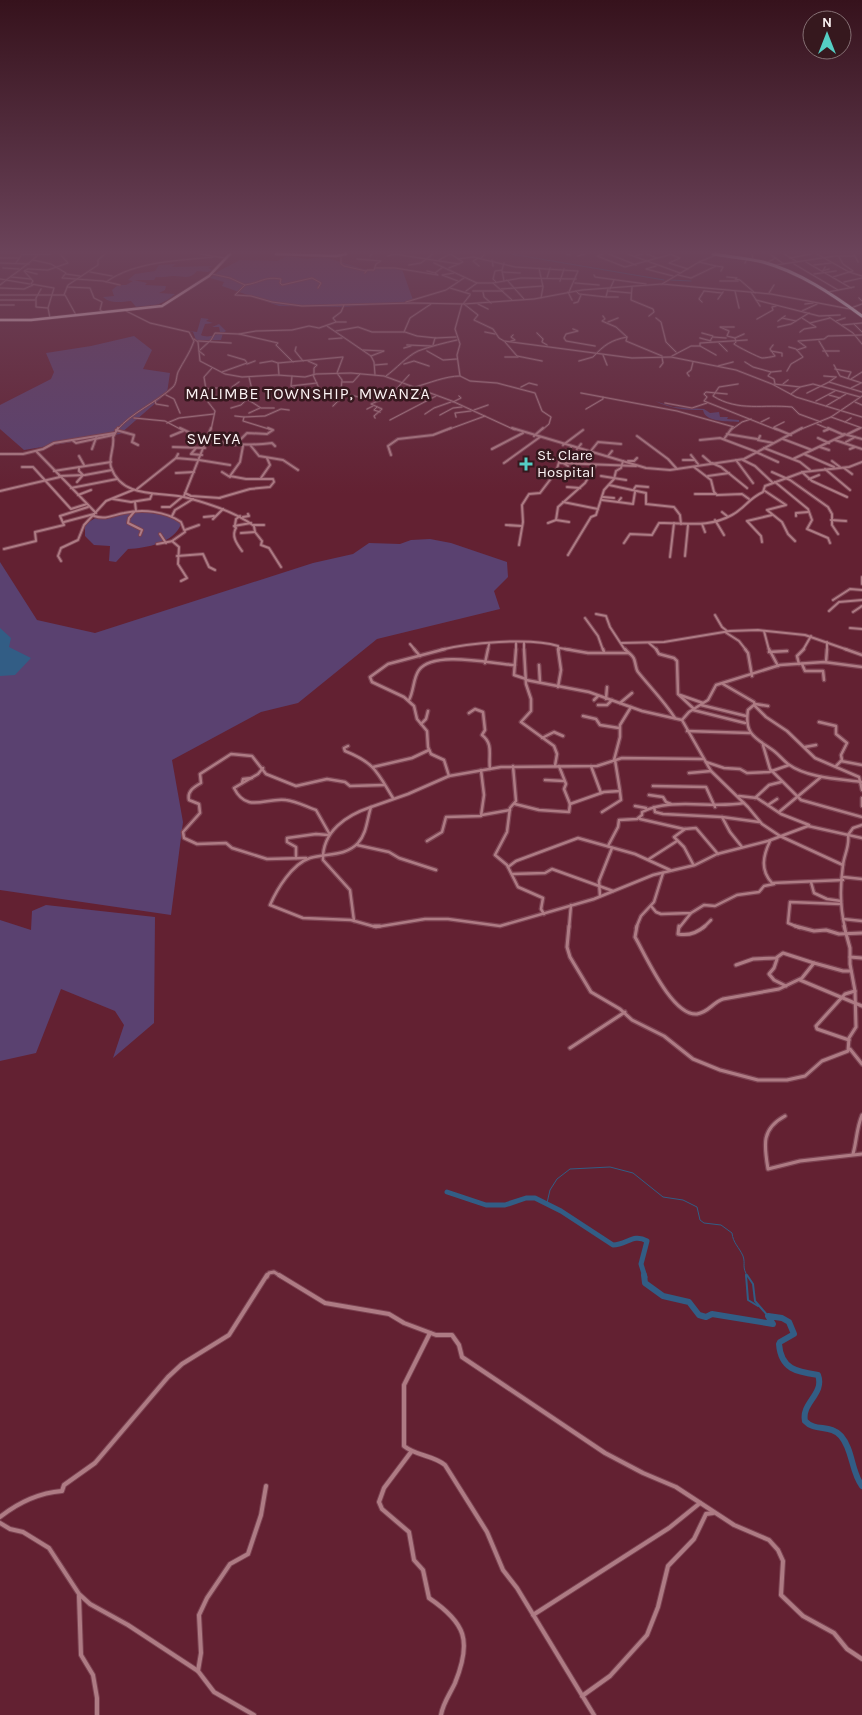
<svg xmlns="http://www.w3.org/2000/svg" width="862" height="1715" font-family="Karla,sans-serif">
	<style>
		.green { fill: #5a4170 }
		.water { fill: #325d85 }
		.lines { fill: none; stroke-linecap: round; stroke-linejoin: round }
		.stream-far1 { stroke: #325d85; stroke-width: 1 }
		.stream { stroke: #325d85; stroke-width: 2 }
		.river-far1 { stroke: #325d85; stroke-width: 5 }
		.river { stroke: #325d85; stroke-width: 6 }
		.minor-far4-casing { stroke: #7b4251; stroke-width: 2.5 }
		.minor-far3-casing { stroke: #7b4251; stroke-width: 4 }
		.minor-far2-casing { stroke: #7b4251; stroke-width: 5 }
		.minor-far1-casing { stroke: #7b4251; stroke-width: 5.5 }
		.minor-casing { stroke: #7b4251; stroke-width: 6 }
		.major-casing { stroke: #7b4251; stroke-width: 4 }
		.highway-casing { stroke: #7b4251; stroke-width: 4.5 }
		.minor-far4 { stroke: #ae7b84; stroke-width: 1 }
		.minor-far3 { stroke: #ae7b84; stroke-width: 2 }
		.minor-far2 { stroke: #ae7b84; stroke-width: 2.5 }
		.minor-far1 { stroke: #ae7b84; stroke-width: 3 }
		.minor { stroke: #ae7b84; stroke-width: 4 }
		.major { stroke: #f7ced4; stroke-width: 2.5 }
		.highway { stroke: #f9f9f9; stroke-width: 3 }
		.poi-dot { fill: #55cec4; stroke: #36181e; stroke-width: 2 }
		.labels { text-anchor: middle; dominant-baseline: central; stroke-width: 5; stroke-linejoin: round; paint-order: stroke }
		.far-poi-label { font-size: 15px; fill: #fbf2f3; stroke: #36181e; text-anchor: start }
		.far-quarter-label { font-size: 16px; letter-spacing: 1px; fill: #fbf2f3; stroke: #36181e }
	</style>
	<rect width="100%" height="100%" fill="#632132"/>
	<g class="green">
		<path d="M287 256 308 259 324 257 363 269H402L413 300 399 303 342 307 279 306 222 286 224 282 210 278C221 268 228 267 240 260L278 261Z"/>
		<path d="M176 264 172 267 213 266 208 268 212 270 208 272 197 271C190 280 183 276 173 276 167 276 164 278 156 277L154 280H134L147 283 145 285 166 286 165 290 159 293 175 294C163 305 153 306 137 308L131 301C121 302 110 304 103 297L114 296 112 290 118 285H126L133 281 128 280 135 274 155 271 159 265Z"/>
		<path d="M201 318 209 319 206 321 213 323 205 324 201 335C206 338 216 336 220 332L219 327H212L219 324 226 331 223 333 221 340H196L193 332 189 331 197 332Z"/>
		<polygon points="134,336 152,350 143,369 170,373 167,393 120,434 24,450 0,429 0,405 51,379 54,372 46,353 91,346"/>
		<path d="M655 401 673 407 704 409 710 413 719 412 720 417H728L727 419 739 420V422C725 421 705 422 703 410 683 410 672 409 655 401Z"/>
		<path d="M141 511 172 517 181 524C174 543 147 548 128 549L116 562 109 561 110 546 94 545 85 536V525C101 513 99 518 116 516 124 514 132 512 141 511Z"/>
		<polygon points="430,539 451,543 507,562 508,577 494,591 500,609 377,639 298,703 261,712 172,760 183,822 171,915 0,890 0,562 37,620 95,633 313,563 353,554 369,543 400,544 411,540"/>
		<polygon points="46,905 155,917 154,1023 113,1058 124,1025 115,1011 61,989 36,1053 0,1061 0,920 31,930 32,911"/>
	</g>
	<polygon class="water" points="0,628 11,638 9,647 31,658 15,675 0,676"/>
	<g class="lines">
		<g class="stream-far1">
			<polyline points="511,254 664,280"/>
			<polyline points="670,280 691,281"/>
			<path d="M547 1203 550 1190 557 1179 570 1169 610 1167 633 1173 663 1197 683 1200 697 1207 700 1220 704 1223 721 1225 732 1233C733 1243 739 1247 743 1256 746 1265 741 1266 748 1277"/>
			<polyline points="746,1274 746,1277"/>
		</g>
		<g class="stream">
			<polyline points="746,1275 748,1300 758,1306"/>
			<polyline points="747,1275 753,1284 755,1301 768,1316"/>
		</g>
		<path class="river-far1" d="M447 1192 486 1205H505L526 1198H535L561 1211 613 1245C627 1245 633 1233 647 1241L641 1264 645 1277"/>
		<path class="river" d="M644 1275 645 1283 663 1296 689 1302 699 1315 706 1317 712 1314 773 1324 768 1316 782 1318 789 1322 794 1334 780 1342 779 1344C781 1370 798 1372 818 1375 825 1394 801 1403 805 1421 815 1432 831 1424 841 1436 853 1450 851 1471 862 1486"/>
		<g class="minor-far4-casing">
			<g id="minor-far4">
				<polyline points="200,254 225,258"/>
				<polyline points="394,254 459,264"/>
				<polyline points="567,254 570,255"/>
				<polyline points="603,254 597,256 625,267 672,254"/>
				<polyline points="609,254 636,265"/>
				<polyline points="628,254 680,273"/>
				<polyline points="647,254 657,258"/>
				<polyline points="752,254 753,260"/>
				<polyline points="784,254 796,261"/>
				<polyline points="817,254 849,272 833,277"/>
				<polyline points="854,254 858,262"/>
				<polyline points="672,255 680,258 669,263 688,269"/>
				<polyline points="771,255 784,264"/>
				<polyline points="341,256 341,264 344,266 366,271"/>
				<polyline points="370,256 372,254"/>
				<polyline points="388,256 395,254"/>
				<polyline points="578,256 585,254"/>
				<polyline points="635,256 643,254"/>
				<polyline points="839,257 843,264 853,271 849,272 862,276"/>
				<polyline points="0,258 18,258"/>
				<polyline points="478,258 473,261 479,266"/>
				<polyline points="481,258 485,254"/>
				<polyline points="790,258 811,254"/>
				<polyline points="357,259 381,261 376,264 374,270 367,270 365,273"/>
				<polyline points="458,259 473,257 515,267 578,271 569,292"/>
				<polyline points="33,260 51,264 66,273 62,278 103,281 120,285"/>
				<polyline points="439,260 450,254"/>
				<polyline points="492,260 493,266"/>
				<polyline points="806,262 851,288"/>
				<polyline points="0,263 29,264"/>
				<polyline points="16,263 22,254 38,254"/>
				<polyline points="434,263 477,283 493,283 521,278 576,279"/>
				<polyline points="504,263 502,270 504,281"/>
				<polyline points="745,263 747,259"/>
				<polyline points="766,263 776,258"/>
				<polyline points="794,264 838,290"/>
				<polyline points="409,265 421,263 433,254"/>
				<polyline points="776,265 835,256 855,256"/>
				<polyline points="814,265 831,263"/>
				<polyline points="656,266 646,269 673,276"/>
				<polyline points="716,266 723,267 721,271"/>
				<polyline points="3,268 19,269"/>
				<polyline points="375,268 395,268 438,275 435,273 443,267"/>
				<polyline points="449,268 463,262 451,254"/>
				<polyline points="539,268 543,287 541,298"/>
				<polyline points="28,269 24,271 33,281 31,284 54,288 48,308 50,318"/>
				<polyline points="28,269 48,270 68,263 60,254"/>
				<polyline points="25,271 37,274"/>
				<polyline points="427,271 435,273"/>
				<polyline points="822,271 829,269"/>
				<polyline points="823,271 825,267"/>
				<polyline points="90,272 112,276"/>
				<polyline points="502,272 520,273"/>
				<polyline points="454,273 442,275 458,281"/>
				<polyline points="66,274 80,276"/>
				<polyline points="212,274 230,278 245,285 235,295 251,296 272,302 302,306 413,303 464,304 534,299 582,290 662,284 771,294 850,309"/>
				<polyline points="814,274 836,271"/>
				<polyline points="594,275 595,277 646,284"/>
				<polyline points="678,275 691,278 716,266 699,262"/>
				<polyline points="11,277 31,279"/>
				<polyline points="727,277 737,278 735,279 740,280 755,293"/>
				<polyline points="547,278 550,268"/>
				<polyline points="0,279 30,284"/>
				<polyline points="507,280 524,299"/>
				<polyline points="560,281 564,269"/>
				<polyline points="720,281 738,281"/>
				<path d="M106 282C135 261 178 261 213 257"/>
				<polyline points="496,282 493,279 495,271 502,270"/>
				<polyline points="844,282 862,278"/>
				<polyline points="493,283 512,300"/>
				<polyline points="575,283 599,285"/>
				<polyline points="662,284 699,262 716,255"/>
				<path d="M0 285C13 274 27 266 39 254H51"/>
				<path d="M245 285C261 283 263 276 281 279L280 283 282 285 312 278 321 283 318 288"/>
				<polyline points="67,287 90,288 94,298 102,302 100,310 104,312"/>
				<polyline points="632,287 631,300 653,309 654,312 649,316"/>
				<polyline points="0,288 24,289 33,285"/>
				<polyline points="450,288 470,294"/>
				<polyline points="41,289 36,298 36,307 48,308"/>
				<polyline points="501,289 543,286"/>
				<polyline points="610,289 614,280"/>
				<polyline points="466,291 477,283"/>
				<polyline points="473,291 503,291"/>
				<polyline points="576,291 579,294 606,297 608,289"/>
				<polyline points="608,291 631,293"/>
				<polyline points="704,291 722,293"/>
				<polyline points="735,291 739,308"/>
				<polyline points="483,292 484,297 491,303"/>
				<polyline points="568,292 572,300"/>
				<polyline points="751,292 760,306"/>
				<polyline points="828,292 854,287"/>
				<polyline points="769,293 774,285"/>
				<polyline points="0,295 65,295 76,315"/>
				<polyline points="64,295 68,285 98,265 98,260 105,254"/>
				<polyline points="606,297 618,297"/>
				<polyline points="859,298 862,301"/>
				<polyline points="718,299 723,292"/>
				<polyline points="0,300 35,300"/>
				<polyline points="756,300 819,316 840,315"/>
				<polyline points="406,302 446,290 464,278"/>
				<polyline points="702,302 699,299 704,291"/>
				<polyline points="574,303 578,302 581,295"/>
				<polyline points="462,304 455,329 460,344 457,355 460,376 470,381 497,383 535,393 542,411 551,417 549,424 542,430"/>
				<polyline points="463,304 470,295"/>
				<polyline points="464,304 478,315 474,320 493,329 499,338 504,341 632,358 671,357 736,370 772,384 796,397 862,417"/>
				<polyline points="478,304 488,309"/>
				<polyline points="805,304 813,303"/>
				<polyline points="0,305 14,305"/>
				<polyline points="851,308 862,304"/>
				<polyline points="802,311 817,304"/>
				<polyline points="603,316 605,319 602,321 616,327 627,337 626,341 662,356"/>
				<polyline points="829,317 853,333 862,344"/>
				<polyline points="656,318 661,322 666,342 676,352"/>
				<polyline points="782,318 796,321"/>
				<polyline points="757,319 773,310 772,307 776,306"/>
				<polyline points="778,321 785,316"/>
				<polyline points="836,321 845,318"/>
				<polyline points="336,322 346,322"/>
				<polyline points="608,322 618,318"/>
				<polyline points="810,323 830,318"/>
				<polyline points="854,324 862,332"/>
				<polyline points="842,325 862,323"/>
				<polyline points="327,326 371,356 374,362 375,375"/>
				<path d="M734 327H720L729 331 727 336 735 338 736 342 734 344C738 347 758 357 762 358 765 358 771 357 775 356L770 349 773 345"/>
				<polyline points="778,327 791,324 809,313"/>
				<polyline points="573,329 578,331 566,334 564,338 566,341 595,346"/>
				<polyline points="336,331 358,327 372,332 405,332 417,336 436,338"/>
				<polyline points="404,332 410,318 431,304"/>
				<polyline points="485,332 495,334"/>
				<polyline points="800,332 804,329 816,327 802,318"/>
				<polyline points="537,333 543,339 542,342 547,345"/>
				<polyline points="702,333 713,336 710,341"/>
				<polyline points="239,334 256,331 292,330 309,326 319,328 336,322 333,318 341,312 344,305"/>
				<polyline points="713,337 726,338"/>
				<polyline points="700,338 711,341"/>
				<polyline points="735,338 744,334"/>
				<polyline points="194,339 198,342 200,361 225,374 242,377 277,375 305,377 316,374 351,373 384,376 452,401 515,430"/>
				<polyline points="329,339 342,338"/>
				<polyline points="198,341 231,343"/>
				<polyline points="511,341 515,340 511,337 513,335"/>
				<polyline points="819,341 828,356"/>
				<polyline points="505,342 517,356 542,361"/>
				<polyline points="719,343 727,351"/>
				<polyline points="407,345 432,346"/>
				<polyline points="433,345 435,338 456,337"/>
				<polyline points="700,346 716,355"/>
				<polyline points="296,347 295,351 303,361"/>
				<polyline points="404,348 411,346"/>
				<polyline points="200,350 211,340 215,333 239,334 278,343 276,345 293,362"/>
				<polyline points="363,350 384,351 371,356"/>
				<polyline points="797,350 806,347 798,341 824,339 828,336 862,335"/>
				<polyline points="199,351 204,355"/>
				<polyline points="427,351 443,360 457,359"/>
				<polyline points="771,351 782,353 782,356"/>
				<polyline points="823,351 839,351"/>
				<polyline points="603,355 607,365"/>
				<polyline points="672,356 691,346 700,346 700,343 747,340"/>
				<polyline points="505,357 518,357"/>
				<polyline points="308,361 317,365 314,368 314,375"/>
				<path d="M579 361 593 357C604 345 611 340 627 337"/>
				<polyline points="745,362 753,367 771,372 768,376 774,379 775,384"/>
				<polyline points="260,363 272,361 278,363"/>
				<polyline points="247,364 255,361"/>
				<polyline points="404,364 414,361 429,366"/>
				<polyline points="375,365 387,364"/>
				<polyline points="834,365 840,376 862,383"/>
				<polyline points="718,366 733,362"/>
				<polyline points="660,367 663,363 662,357"/>
				<polyline points="835,369 851,372 848,378"/>
				<polyline points="787,371 791,364 803,357 796,349 789,347"/>
				<polyline points="222,372 247,363 245,360 228,355"/>
				<polyline points="771,372 781,371"/>
				<polyline points="279,375 278,363 343,357 337,373 342,380 340,399 333,406"/>
				<polyline points="313,375 323,397"/>
				<path d="M292 376 291 386C300 397 309 398 323 397"/>
				<path d="M386 376C396 369 407 356 418 351 431 346 444 343 457 340"/>
				<polyline points="689,376 687,373 691,370 693,362"/>
				<polyline points="824,376 836,377"/>
				<polyline points="836,377 829,382 862,392"/>
				<polyline points="851,379 862,372"/>
				<polyline points="342,382 353,382 360,374"/>
				<path d="M738 384 719 387 713 396C738 412 765 404 792 407L799 414 821 422"/>
				<polyline points="774,384 800,387"/>
				<polyline points="783,384 788,380"/>
				<polyline points="291,386 317,383"/>
				<path d="M415 387C430 383 445 376 460 376"/>
				<polyline points="521,387 529,383 537,385"/>
				<polyline points="851,388 861,383"/>
				<polyline points="205,389 217,388"/>
				<polyline points="238,392 252,390 249,377"/>
				<polyline points="208,393 219,397 238,393"/>
				<polyline points="340,393 359,397 370,392"/>
				<polyline points="581,393 677,411 734,427"/>
				<polyline points="807,393 829,382"/>
				<polyline points="727,394 706,392 704,394 707,397 704,401 777,430"/>
				<polyline points="791,394 800,387 813,384 860,397"/>
				<polyline points="166,395 174,399 180,413"/>
				<polyline points="829,395 840,398"/>
				<polyline points="411,397 424,391"/>
				<polyline points="189,399 208,397"/>
				<polyline points="247,399 261,408 274,408"/>
				<polyline points="155,401 156,404 168,406"/>
				<polyline points="816,401 835,391"/>
				<polyline points="453,402 461,398 459,396"/>
				<polyline points="855,402 862,405"/>
				<polyline points="665,403 692,408 707,403"/>
				<polyline points="826,406 846,394"/>
				<polyline points="377,407 374,410 380,412"/>
				<polyline points="231,408 241,405 247,399 232,387 239,382"/>
				<polyline points="367,409 373,406"/>
				<polyline points="586,409 603,399 603,397"/>
				<polyline points="474,410 488,405"/>
				<polyline points="249,413 260,408"/>
				<polyline points="425,414 434,408 451,402"/>
				<polyline points="440,415 453,408 462,407"/>
				<polyline points="235,416 244,417"/>
				<polyline points="456,417 455,413 471,411"/>
				<polyline points="831,417 862,428"/>
				<polyline points="134,418 165,421 182,430"/>
				<polyline points="375,418 374,416 382,409 371,404 390,396 409,375"/>
				<polyline points="390,420 436,396"/>
				<polyline points="761,422 769,418"/>
				<polyline points="845,422 851,418"/>
				<polyline points="167,423 179,418 214,414"/>
				<polyline points="817,424 831,430"/>
				<polyline points="774,427 784,422"/>
				<path d="M117 430C132 412 156 403 173 387 177 383 176 377 178 372 183 362 190 353 194 341L189 332 150 323 124 310"/>
				<polyline points="211,430 215,411 208,402 204,377 212,368"/>
				<polyline points="272,430 243,421 244,417 265,416 281,409 289,410"/>
				<polyline points="447,430 485,416"/>
				<polyline points="731,430 742,422 751,419"/>
				<polyline points="799,430 831,417 862,396"/>
				<polyline points="827,430 829,429"/>
				<polyline points="857,430 861,428"/>
			</g>
		</g>
		<g class="minor-far3-casing">
			<g id="minor-far3">
				<path d="M118 428 113 437C115 447 108 458 111 467 122 500 162 491 188 498 210 504 236 512 254 526L255 532 262 541 261 545 269 548 281 567"/>
				<path d="M180 428C211 444 238 447 272 443L275 446"/>
				<polyline points="512,428 646,468 670,470 744,459 802,428"/>
				<polyline points="774,428 791,435"/>
				<polyline points="116,430 134,435 132,442 138,445"/>
				<polyline points="824,431 829,429"/>
				<polyline points="727,434 757,439"/>
				<polyline points="844,434 862,439"/>
				<polyline points="848,434 860,428"/>
				<polyline points="171,436 183,431"/>
				<polyline points="534,436 543,428"/>
				<polyline points="637,436 668,459 677,469"/>
				<polyline points="760,436 758,440 773,443"/>
				<polyline points="818,438 829,443"/>
				<polyline points="724,439 732,428"/>
				<polyline points="783,439 812,450"/>
				<polyline points="72,440 76,443 113,435"/>
				<polyline points="700,440 720,438 757,452"/>
				<polyline points="835,440 862,449"/>
				<polyline points="846,442 855,437"/>
				<polyline points="235,445 247,433 267,434 273,430 268,428"/>
				<polyline points="563,445 583,430"/>
				<polyline points="251,446 259,456 283,460 298,470"/>
				<polyline points="173,447 205,448"/>
				<polyline points="820,447 829,450"/>
				<polyline points="196,448 191,454 202,455"/>
				<polyline points="764,448 800,462 810,470"/>
				<polyline points="92,449 96,438"/>
				<polyline points="492,449 523,433"/>
				<polyline points="577,449 581,444"/>
				<polyline points="850,449 855,447"/>
				<polyline points="36,451 96,513"/>
				<polyline points="590,452 598,442 621,444"/>
				<polyline points="756,452 778,462"/>
				<polyline points="0,454 23,454 43,449 54,443 115,433"/>
				<polyline points="804,454 834,467"/>
				<polyline points="391,455 388,446 398,439 433,435 451,428"/>
				<polyline points="691,455 698,464"/>
				<polyline points="79,456 84,465"/>
				<polyline points="608,456 612,451"/>
				<polyline points="703,456 711,463"/>
				<polyline points="176,458 178,454"/>
				<polyline points="793,459 844,435 828,428"/>
				<polyline points="199,460 230,465"/>
				<polyline points="683,460 694,460"/>
				<polyline points="736,460 753,483"/>
				<polyline points="743,460 755,466 773,483"/>
				<polyline points="628,461 634,461 637,458"/>
				<polyline points="832,461 840,467"/>
				<polyline points="504,463 540,437"/>
				<polyline points="560,463 636,466"/>
				<polyline points="563,463 568,466"/>
				<polyline points="712,463 721,467 747,488"/>
				<polyline points="22,467 33,467 71,509 87,504"/>
				<polyline points="694,467 711,480 714,492 717,495 742,494 749,499"/>
				<polyline points="844,468 852,474"/>
				<polyline points="825,469 850,490"/>
				<polyline points="54,471 111,462"/>
				<polyline points="222,472 230,477"/>
				<polyline points="772,472 790,480 828,507 832,514 832,525 838,534"/>
				<polyline points="802,472 812,481 847,497"/>
				<polyline points="176,473 194,472"/>
				<polyline points="59,476 85,475 112,470"/>
				<polyline points="601,476 626,480"/>
				<polyline points="708,476 729,473"/>
				<polyline points="261,478 270,465 267,458"/>
				<polyline points="809,479 819,475"/>
				<polyline points="77,482 83,475 79,471 79,467"/>
				<polyline points="775,482 808,509 812,520 807,529 828,538 830,543"/>
				<polyline points="609,485 646,493 646,504 674,507 680,515 681,524"/>
				<polyline points="567,487 580,488"/>
				<polyline points="71,488 117,479"/>
				<polyline points="137,489 176,458 199,460"/>
				<polyline points="634,489 636,486 648,487"/>
				<polyline points="0,491 60,477"/>
				<polyline points="765,491 786,505 767,510 782,522 788,534 795,541"/>
				<polyline points="185,493 191,496 220,498"/>
				<polyline points="695,494 715,494"/>
				<polyline points="78,495 91,490"/>
				<polyline points="184,496 211,428"/>
				<polyline points="603,497 614,498"/>
				<polyline points="219,498 250,489 270,487 274,482 273,479 246,479 230,476 240,462 243,446"/>
				<polyline points="113,499 131,502 150,499 152,494"/>
				<polyline points="602,500 618,502 621,498"/>
				<polyline points="135,502 136,511"/>
				<polyline points="563,502 598,509"/>
				<polyline points="618,502 633,504 635,492"/>
				<polyline points="162,507 170,507 182,497"/>
				<polyline points="134,512 129,518 128,523 142,530 140,535"/>
				<polyline points="722,512 727,516"/>
				<path d="M94 516C106 520 113 515 124 513 143 509 165 511 181 522L185 532 172 541 179 547 178 564 187 578 181 581"/>
				<polyline points="172,516 175,510 193,499"/>
				<polyline points="796,516 796,513 808,512"/>
				<polyline points="204,517 214,516"/>
				<polyline points="243,517 249,516 248,514"/>
				<polyline points="213,519 223,509"/>
				<polyline points="556,520 569,522"/>
				<polyline points="715,520 724,535"/>
				<polyline points="831,520 846,521"/>
				<polyline points="64,522 94,514"/>
				<polyline points="548,523 556,520 558,507 585,483 596,465"/>
				<polyline points="702,524 705,532"/>
				<polyline points="235,525 236,519 240,516"/>
				<polyline points="253,525 264,525"/>
				<polyline points="506,525 522,526"/>
				<polyline points="185,530 199,525"/>
				<polyline points="241,533 255,532"/>
				<polyline points="160,534 166,543"/>
				<polyline points="762,542 761,536 747,521 772,515"/>
				<path d="M624 543 630 534 652 535 659 523C686 522 706 529 732 515 745 508 748 499 763 492L765 486 803 472 849 467 862 462"/>
				<polyline points="157,544 173,541"/>
				<polyline points="519,545 523,522 522,505 529,494 540,493 556,472 560,459 571,447"/>
				<polyline points="4,549 36,541 35,532 64,525 60,516 88,507"/>
				<path d="M242 551C237 544 231 536 236 528L234 526 251 523"/>
				<polyline points="568,555 591,517 596,515 604,490 614,479 616,471 621,468 623,461"/>
				<polyline points="177,556 203,554 209,567 215,570"/>
				<polyline points="685,556 688,525"/>
				<polyline points="670,557 674,523"/>
				<polyline points="61,561 58,556 61,548 78,540 84,525 106,501 133,490"/>
				<polyline points="862,577 862,584"/>
				<polyline points="833,600 850,589 862,590"/>
				<polyline points="829,611 839,602 862,600"/>
				<polyline points="853,612 862,606"/>
				<polyline points="596,614 606,616 610,627 625,650"/>
				<polyline points="715,615 722,627 727,631"/>
				<polyline points="585,618 598,636 603,650"/>
				<polyline points="850,628 862,629"/>
				<polyline points="764,631 769,650"/>
				<polyline points="725,632 739,641 746,650"/>
				<polyline points="524,642 524,650"/>
				<polyline points="621,643 664,642 730,631 758,630 805,635 848,650"/>
				<polyline points="649,643 657,650"/>
				<polyline points="410,644 415,650"/>
				<polyline points="559,648 572,650"/>
				<path d="M440 650C467 643 531 637 558 646L559 650"/>
				<polyline points="488,650 489,644"/>
				<polyline points="516,650 516,643"/>
				<polyline points="803,650 811,636"/>
				<polyline points="827,650 827,642"/>
			</g>
		</g>
		<g class="minor-far2-casing">
			<g id="minor-far2">
				<polyline points="414,649 420,656"/>
				<polyline points="445,649 388,664 370,677 372,682 404,697 414,706 417,719 427,731 428,747 431,754 444,760 449,776"/>
				<polyline points="516,649 514,675 526,679"/>
				<polyline points="524,649 526,684 531,699 531,711 521,722 554,746 557,754 555,766"/>
				<polyline points="565,649 588,653 629,653"/>
				<polyline points="603,649 604,652"/>
				<path d="M625 649C627 652 631 654 633 657 636 661 635 668 638 672 650 687 664 701 675 718"/>
				<polyline points="656,649 659,654 674,658 677,661 678,694 694,709"/>
				<polyline points="745,649 748,653 752,676"/>
				<polyline points="769,649 778,666"/>
				<polyline points="845,649 862,655"/>
				<polyline points="769,652 787,651"/>
				<polyline points="826,662 827,649"/>
				<polyline points="485,663 488,649"/>
				<polyline points="799,664 797,656 804,649"/>
				<polyline points="802,664 805,671 823,671 824,680"/>
				<polyline points="539,665 540,682"/>
				<polyline points="526,680 589,692 642,711 682,720"/>
				<polyline points="723,684 754,702 755,706 766,717 787,731 815,758 859,777 862,790"/>
				<polyline points="558,687 561,670 558,649"/>
				<polyline points="680,695 703,703"/>
				<polyline points="606,699 607,687"/>
				<path d="M409 700C414 691 413 678 419 670 434 650 493 664 515 665"/>
				<polyline points="594,700 598,696"/>
				<polyline points="620,703 632,693"/>
				<polyline points="598,705 607,705 612,700"/>
				<polyline points="701,705 746,716"/>
				<path d="M768 706 755 704 748 710C744 735 756 738 774 751 779 755 783 760 788 764 807 778 839 779 862 782"/>
				<polyline points="693,710 745,723"/>
				<path d="M469 713 475 709 483 712 485 730 482 735C494 744 488 756 490 769"/>
				<polyline points="583,716 596,719 600,725 619,728"/>
				<polyline points="819,722 836,726 836,734 847,743 841,755 842,760 836,766"/>
				<polyline points="421,724 426,719 428,711"/>
				<polyline points="687,731 750,733"/>
				<polyline points="542,738 554,732 563,736"/>
				<polyline points="763,745 770,769 801,800 862,817"/>
				<path d="M348 746 344 748 345 751C375 763 377 772 393 798"/>
				<polyline points="805,747 816,745"/>
				<path d="M703 759 622 758 597 766 501 767 449 776 408 794 371 807C367 819 367 833 358 843 345 857 326 853 310 858 292 864 277 889 270 905L303 918 351 920 376 927 425 919H448L500 926 594 899 653 875 695 865 717 854 768 841 808 826 862 838"/>
				<polyline points="614,760 620,737 620,725 631,707"/>
				<polyline points="841,761 862,765"/>
				<polyline points="706,762 724,768 740,769 747,773 769,772 789,765"/>
				<polyline points="513,766 516,801 510,808 507,832 495,855 507,865 518,887 543,898 541,909 544,914"/>
				<polyline points="591,766 601,793"/>
				<polyline points="373,767 412,758 429,750"/>
				<path d="M263 768 258 774 234 788C247 814 266 797 286 800 296 801 307 807 316 810L329 833"/>
				<polyline points="689,773 711,771"/>
				<polyline points="545,780 564,781"/>
				<polyline points="242,783 243,779 252,778"/>
				<polyline points="653,786 706,787 715,807"/>
				<polyline points="649,795 663,797 666,802 671,804"/>
				<polyline points="739,796 757,798 781,814 809,825"/>
				<polyline points="755,798 769,785 781,782"/>
				<polyline points="862,798 862,806"/>
				<polyline points="515,804 539,810 569,812 570,804 564,789 566,784 559,766"/>
				<polyline points="570,804 604,792 620,791 615,760"/>
				<polyline points="768,805 777,799"/>
				<polyline points="635,806 646,808"/>
				<polyline points="654,807 655,812 663,814 722,817 759,822"/>
				<polyline points="602,812 621,800 620,792"/>
				<polyline points="779,812 821,777"/>
				<polyline points="482,815 510,810"/>
				<polyline points="722,817 730,832 742,847"/>
				<polyline points="640,819 684,829 696,828 718,854"/>
				<polyline points="685,829 674,837 684,847 693,864"/>
				<polyline points="427,841 442,832 446,817 481,816 484,795 481,770"/>
				<path d="M770 841C763 856 760 870 772 883L843 880"/>
				<polyline points="357,845 389,852 399,858 436,870"/>
				<path d="M608 846 618 827 619 820 637 819 642 815V812C672 797 711 809 744 803"/>
				<polyline points="296,858 296,847 287,842 287,838 316,834 328,835"/>
				<path d="M306 858 267 859 232 848 226 843 197 844 184 838 183 832 200 813 199 804 189 800C187 791 194 787 201 783L200 774 231 754 252 756 266 774 296 786 327 779 345 782 350 786 384 785"/>
				<polyline points="649,859 677,841"/>
				<polyline points="843,865 780,836 762,824 748,807 711,771 682,720 689,712 708,700 716,685 780,665 824,662 862,667"/>
				<polyline points="508,867 516,861 578,838 635,854 670,870"/>
				<polyline points="512,874 545,873 552,869 613,891"/>
				<polyline points="843,877 862,879"/>
				<polyline points="811,882 814,893 827,899 841,901"/>
				<polyline points="600,896 599,881 612,848"/>
				<polyline points="651,906 656,912 661,914 691,913 704,905 715,906 737,895 759,892 764,886 774,884"/>
				<polyline points="843,919 862,921"/>
				<path d="M354 921 350 890 323 860C322 831 347 815 371 807"/>
				<polyline points="569,928 571,905"/>
				<polyline points="636,928 641,916 654,902 663,873"/>
				<polyline points="679,928 691,913"/>
				<polyline points="703,928 711,920"/>
				<polyline points="800,928 788,923 790,902 841,904"/>
				<path d="M845 928C840 908 840 886 843 865 844 855 850 846 848 835L853 828 862 825"/>
			</g>
		</g>
		<g class="minor-far1-casing">
			<g id="minor-far1">
				<polyline points="374,926 380,926"/>
				<polyline points="569,926 567,947 570,957 591,992 620,1009 632,1020 664,1036 693,1059 720,1070 758,1080 787,1080 805,1076 822,1061 848,1051 849,1038 856,1027 855,991 850,964 850,948 844,926"/>
				<path d="M637 926 635 937C646 956 672 1016 697 1014 709 1012 712 1003 723 999L779 989 802 978 814 963 843 971H851"/>
				<path d="M679 926 678 934C688 936 697 933 705 926"/>
				<polyline points="795,926 814,931 826,930 839,934 862,933"/>
				<polyline points="850,957 862,958"/>
				<polyline points="777,959 774,968 769,974 774,980 786,986"/>
				<polyline points="736,965 753,959 776,958 783,953 814,963"/>
				<polyline points="800,980 862,1006"/>
				<polyline points="849,1040 817,1029 816,1026 845,994 855,991"/>
				<polyline points="570,1048 625,1012"/>
				<polyline points="850,1049 862,1064"/>
				<path d="M785 1116C761 1129 764 1145 768 1169L800 1161 862 1154"/>
				<path d="M853 1154C857 1140 856 1130 862 1115"/>
				<polyline points="267,1277 269,1273 274,1272 282,1277"/>
			</g>
		</g>
		<g class="minor-casing">
			<g id="minor">
				<polyline points="279,1275 325,1303 389,1314 404,1323 436,1335 452,1335 459,1345 462,1357 605,1453 643,1473 676,1487 734,1525 769,1540 778,1550 783,1561 781,1595 803,1616 834,1633 847,1649 862,1659"/>
				<path d="M430 1333 404 1385V1446C416 1456 433 1455 445 1465L487 1532 503 1570 517 1588 594 1715"/>
				<path d="M411 1452 384 1488 379 1502 382 1509 409 1532 414 1560 423 1570 429 1598C466 1623 472 1641 455 1683 450 1694 443 1703 441 1715"/>
				<path d="M0 1517C19 1502 38 1493 62 1491L64 1485 95 1463 168 1377 182 1364 229 1335 267 1275"/>
				<polyline points="0,1523 10,1529 23,1532 49,1548 79,1594 90,1604 128,1625 198,1671 214,1692 254,1715"/>
				<polyline points="79,1596 81,1655 93,1675 97,1698 97,1715"/>
				<polyline points="533,1615 669,1528 700,1503"/>
				<polyline points="198,1671 201,1653 199,1615 207,1598 230,1564 248,1554 261,1515 266,1486"/>
				<polyline points="582,1696 610,1676 647,1635 658,1607 668,1566 694,1539 706,1514 713,1513"/>
			</g>
		</g>
		<g class="major-casing">
			<g id="major">
				<polyline points="276,254 336,256 346,254"/>
				<polyline points="0,320 31,320 162,306 209,276 230,254"/>
			</g>
		</g>
		<g class="highway-casing">
			<path id="highway" d="M713 254C730 257 747 258 763 262 799 272 832 294 862 316"/>
		</g>
		<use href="#minor-far4" class="minor-far4"/>
		<use href="#minor-far3" class="minor-far3"/>
		<use href="#minor-far2" class="minor-far2"/>
		<use href="#minor-far1" class="minor-far1"/>
		<use href="#minor" class="minor"/>
		<use href="#major" class="major"/>
		<use href="#highway" class="highway"/>
	</g>
	<linearGradient id="sky" x2="0" y2="1"><stop stop-color="#36121c"/><stop offset="0.51" stop-color="#6b435a"/><stop offset="1" stop-color="#6b435a" stop-opacity="0"/></linearGradient>
	<rect width="862" height="494" fill="url(#sky)"/>
	<path class="poi-dot" d="M523.5 456.5h5v5h5v5h-5v5h-5v-5h-5v-5h5z"/>
	<g class="labels">
		<g class="far-poi-label">
			<text x="537" y="455">St. Clare<tspan x="537" dy="17">Hospital</tspan></text>
		</g>
		<g class="far-quarter-label">
			<text x="308" y="393">MALIMBE TOWNSHIP, MWANZA</text>
			<text x="214" y="438">SWEYA</text>
		</g>
	</g>
	<g transform="translate(827 35)"><circle r="24" fill="#36181e" stroke="#856f73"/>
	<path d="M0-4L9 19L0 12L-9 19Z" fill="#55cec4"/>
	<text y="-8" font-size="14" font-weight="bold" text-anchor="middle" fill="#fbf2f3">N</text>
	</g>
</svg>
